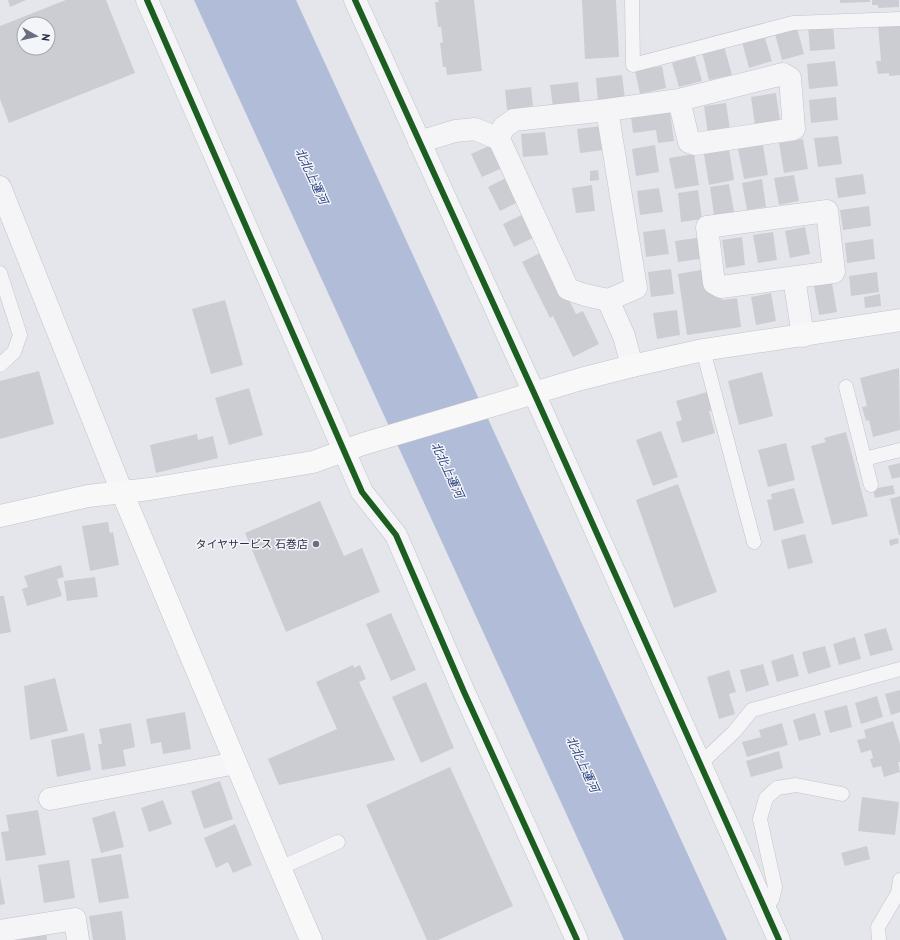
<svg xmlns="http://www.w3.org/2000/svg" width="900" height="940" font-family="'PT Sans','Noto Sans JP',sans-serif">
	<style>
		.water { fill: #b1bcd8 }
		.building { fill: #cccdd3; fill-rule: evenodd }
		.lines { fill: none; stroke-linecap: round; stroke-linejoin: round }
		.lane-casing { stroke: #c2c3c9; stroke-width: 15 }
		.street-casing { stroke: #c2c3c9; stroke-width: 23 }
		.secondary-casing { stroke: #c2c3c9; stroke-width: 23 }
		.lane { stroke: #f5f5f7; stroke-width: 14 }
		.street { stroke: #f5f5f7; stroke-width: 22 }
		.secondary { stroke: #f8f8f9; stroke-width: 22 }
		.cycleway-casing { stroke: #f3f5f9; stroke-width: 8 }
		.cycleway { stroke: #1b5e20; stroke-width: 6 }
		.poi-dot { fill: #6b6e80; stroke: #f3f5f9; stroke-width: 1.5 }
		.labels { text-anchor: middle; dominant-baseline: central; stroke-width: 3; stroke-linejoin: round; paint-order: stroke }
		.poi-label { font-size: 11px; fill: #292e47; stroke: #f3f5f9; text-anchor: end }
		.water-label { font-size: 12px; font-style: italic; fill: #2e4380; stroke: #f3f5f9 }
	</style>
	<rect width="100%" height="100%" fill="#e5e6eb"/>
	<polygon class="water" points="194,0 296,0 727,940 624,940"/>
	<g class="building">
		<polygon points="8,0 26,0 10,7"/>
		<path d="M66 0H106L135 73 9 123 0 99V26ZM24 24H48V48H24Z"/>
		<polygon points="438,0 474,0 482,71 447,75 446,67 443,67 440,43 443,42 441,27 438,27 435,2 439,2"/>
		<polygon points="582,0 616,0 619,57 585,59"/>
		<polygon points="840,0 870,0 870,2 840,3"/>
		<polygon points="872,0 899,0 899,7 878,8 878,5 872,5"/>
		<polygon points="900,23 900,75 889,76 889,73 878,74 876,61 881,61 878,25"/>
		<polygon points="833,25 835,49 810,51 808,26"/>
		<polygon points="797,28 804,54 782,60 775,34"/>
		<polygon points="764,35 772,61 749,68 742,42"/>
		<polygon points="724,46 732,75 709,80 702,52"/>
		<polygon points="695,56 702,81 679,87 672,63"/>
		<polygon points="835,61 838,86 809,89 807,64"/>
		<polygon points="662,66 666,88 640,94 635,71"/>
		<polygon points="622,75 625,99 598,101 596,78"/>
		<polygon points="578,82 580,104 553,107 550,85"/>
		<polygon points="531,87 533,106 507,110 505,90"/>
		<polygon points="776,93 780,121 755,125 751,97"/>
		<polygon points="836,97 838,120 811,123 809,100"/>
		<polygon points="726,103 730,130 708,134 704,106"/>
		<polygon points="670,112 674,141 658,143 656,130 633,133 631,117"/>
		<polygon points="601,126 604,150 580,153 577,129"/>
		<polygon points="545,132 548,155 523,157 521,134"/>
		<polygon points="838,136 842,164 818,167 814,138"/>
		<polygon points="803,139 808,169 784,173 779,143"/>
		<polygon points="491,145 502,168 482,177 471,154"/>
		<polygon points="655,145 659,172 636,176 632,149"/>
		<polygon points="763,145 768,175 744,179 738,149"/>
		<polygon points="729,149 734,180 709,185 704,154"/>
		<polygon points="694,154 699,185 675,189 669,158"/>
		<polygon points="598,170 599,180 590,181 590,171"/>
		<polygon points="863,174 866,194 838,198 835,178"/>
		<polygon points="794,175 799,201 779,205 774,178"/>
		<polygon points="508,177 520,201 500,211 488,187"/>
		<polygon points="762,179 766,207 747,210 742,183"/>
		<polygon points="729,184 734,212 714,215 710,187"/>
		<polygon points="592,185 595,211 576,213 572,188"/>
		<polygon points="659,188 663,212 640,215 637,191"/>
		<polygon points="698,190 702,219 681,222 678,193"/>
		<polygon points="869,206 871,226 843,230 840,210"/>
		<polygon points="524,214 535,237 514,247 503,224"/>
		<polygon points="805,227 810,254 790,258 785,231"/>
		<polygon points="665,229 669,254 646,257 643,232"/>
		<polygon points="773,232 777,260 758,263 753,235"/>
		<polygon points="703,237 706,258 678,262 675,241"/>
		<polygon points="742,237 745,265 726,268 722,240"/>
		<polygon points="873,239 875,259 847,263 845,243"/>
		<polygon points="542,252 555,272 576,314 583,311 599,344 573,357 553,316 550,318 522,262"/>
		<polygon points="671,269 674,294 651,297 648,272"/>
		<polygon points="706,269 710,291 723,300 737,298 741,327 687,335 678,274"/>
		<polygon points="877,272 879,292 851,296 849,276"/>
		<polygon points="832,283 837,312 819,315 814,286"/>
		<polygon points="771,293 776,321 756,325 751,297"/>
		<polygon points="880,294 881,306 865,308 864,297"/>
		<polygon points="225,300 243,365 211,374 192,309"/>
		<polygon points="677,310 680,335 657,339 653,313"/>
		<polygon points="899,368 900,430 873,437 869,420 866,421 862,407 867,406 860,378"/>
		<polygon points="39,371 54,424 0,439 0,381"/>
		<polygon points="762,372 773,416 739,425 728,381"/>
		<polygon points="249,388 263,435 229,445 215,398"/>
		<polygon points="707,392 712,410 709,411 715,433 682,443 676,422 682,420 676,401"/>
		<polygon points="661,431 678,477 653,486 636,440"/>
		<polygon points="846,432 868,516 832,525 811,446 826,442 824,438"/>
		<polygon points="197,434 198,440 213,436 218,458 156,473 150,445"/>
		<polygon points="786,443 795,480 768,487 758,450"/>
		<polygon points="900,463 900,477 892,479 888,466"/>
		<polygon points="678,484 717,592 674,608 636,500"/>
		<polygon points="893,485 895,494 875,498 873,489"/>
		<polygon points="794,488 804,523 774,531 767,500 772,499 771,494"/>
		<polygon points="900,496 900,535 899,535 890,499"/>
		<polygon points="320,501 344,556 362,548 380,592 286,632 245,533"/>
		<polygon points="108,522 110,533 113,532 119,565 90,571 82,526"/>
		<polygon points="805,534 813,563 788,569 781,540"/>
		<polygon points="898,538 899,543 890,546 889,540"/>
		<polygon points="61,565 64,577 57,579 62,596 27,606 22,589 28,587 24,576"/>
		<polygon points="95,577 98,597 67,601 64,581"/>
		<polygon points="0,596 4,596 11,632 0,634"/>
		<polygon points="391,613 416,670 391,681 366,624"/>
		<polygon points="886,628 893,650 870,656 864,634"/>
		<polygon points="855,637 861,659 839,665 833,644"/>
		<polygon points="825,646 831,667 808,674 802,652"/>
		<polygon points="793,654 799,676 777,682 771,661"/>
		<polygon points="763,664 769,685 746,692 740,670"/>
		<polygon points="353,665 354,668 360,665 366,679 359,682 395,760 279,785 268,759 337,729 316,682"/>
		<polygon points="729,670 736,692 729,694 735,714 719,719 707,677"/>
		<polygon points="55,678 68,731 30,740 24,686"/>
		<polygon points="426,682 454,748 421,763 392,697"/>
		<polygon points="900,690 900,712 891,715 885,694"/>
		<polygon points="877,696 883,717 861,724 855,703"/>
		<polygon points="847,705 852,727 830,733 824,711"/>
		<polygon points="185,712 191,749 163,754 161,742 151,744 146,719"/>
		<polygon points="815,713 821,735 799,741 793,720"/>
		<polygon points="893,721 900,744 900,762 898,762 900,772 884,777 881,766 873,768 870,759 873,758 871,750 861,753 857,740 866,738 864,730"/>
		<polygon points="131,723 135,747 123,750 126,766 102,770 98,744 102,744 99,729"/>
		<polygon points="782,723 788,745 747,757 742,742 761,737 759,730"/>
		<polygon points="84,733 91,770 57,777 51,740"/>
		<polygon points="779,751 783,768 751,777 746,761"/>
		<polygon points="450,767 513,906 438,940 427,940 366,805"/>
		<polygon points="220,781 233,819 204,829 191,791"/>
		<polygon points="862,797 899,802 895,835 858,831"/>
		<polygon points="163,800 172,824 149,832 141,808"/>
		<polygon points="38,810 46,855 6,861 1,832 9,831 6,815"/>
		<polygon points="115,811 124,847 101,853 92,818"/>
		<polygon points="235,824 252,865 233,873 228,862 216,868 204,838"/>
		<polygon points="867,846 870,859 845,866 841,853"/>
		<polygon points="121,854 129,898 99,903 91,859"/>
		<polygon points="69,860 75,898 44,903 38,865"/>
		<polygon points="0,876 5,904 0,905"/>
		<polygon points="122,911 126,940 93,940 89,916"/>
		<polygon points="46,931 47,940 12,940"/>
	</g>
	<g class="lines">
		<g class="lane-casing">
			<g id="lane">
				<polyline points="632,0 633,65 793,23 900,19"/>
				<polyline points="0,273 20,335 14,352 0,365"/>
				<polyline points="703,350 754,542"/>
				<polyline points="846,387 871,485"/>
				<polyline points="864,459 900,450"/>
				<polyline points="700,764 734,732 752,710 900,669"/>
				<polyline points="280,868 338,842"/>
				<polyline points="765,908 772,900 775,887 760,819 766,798 777,788 796,785 842,794"/>
				<polyline points="879,940 878,927 898,893 900,880"/>
			</g>
		</g>
		<g class="street-casing">
			<g id="street">
				<polyline points="147,0 362,492 396,535 464,692 577,940"/>
				<polyline points="355,0 534,393 779,940"/>
				<polyline points="607,110 636,288 608,300 585,295 568,289 499,139 503,128 514,120 607,110 679,100 783,74 790,78 794,129 695,144 689,142 679,100"/>
				<polyline points="419,142 455,131 475,129 499,139"/>
				<polyline points="0,187 122,492"/>
				<polygon points="827,211 834,272 721,287 714,283 707,227"/>
				<polyline points="794,278 803,336"/>
				<polyline points="608,300 624,336 632,366"/>
				<polyline points="50,799 236,763"/>
				<polyline points="0,931 75,919 78,940"/>
			</g>
		</g>
		<g class="secondary-casing">
			<g id="secondary">
				<polyline points="122,492 280,868 311,940"/>
				<polyline points="0,516 88,496 150,489 313,462 363,444 581,379 632,366 703,350 900,320"/>
			</g>
		</g>
		<use href="#lane" class="lane"/>
		<use href="#street" class="street"/>
		<use href="#secondary" class="secondary"/>
		<g class="cycleway-casing">
			<g id="cycleway">
				<polyline points="147,0 362,492 396,535 464,692 577,940"/>
				<polyline points="355,0 534,393 779,940"/>
			</g>
		</g>
		<use href="#cycleway" class="cycleway"/>
	</g>
	<circle class="poi-dot" cx="316" cy="544" r="4"/>
	<g class="labels">
		<g class="poi-label">
			<text x="308" y="544">タイヤサービス 石巻店</text>
		</g>
		<g class="water-label">
			<text transform="translate(312 176) rotate(65)">北北上運河</text>
			<text transform="translate(448 470) rotate(65)">北北上運河</text>
			<text transform="translate(583 764) rotate(65)">北北上運河</text>
		</g>
	</g>
	<g transform="translate(36 36) rotate(98)"><circle r="19" fill="#f3f5f9" stroke="#a2a5b2"/>
	<path d="M0-3L7 15L0 10L-7 15Z" fill="#6b6e80"/>
	<text y="-6" font-size="11" font-weight="bold" text-anchor="middle" fill="#292e47">N</text>
	</g>
</svg>
